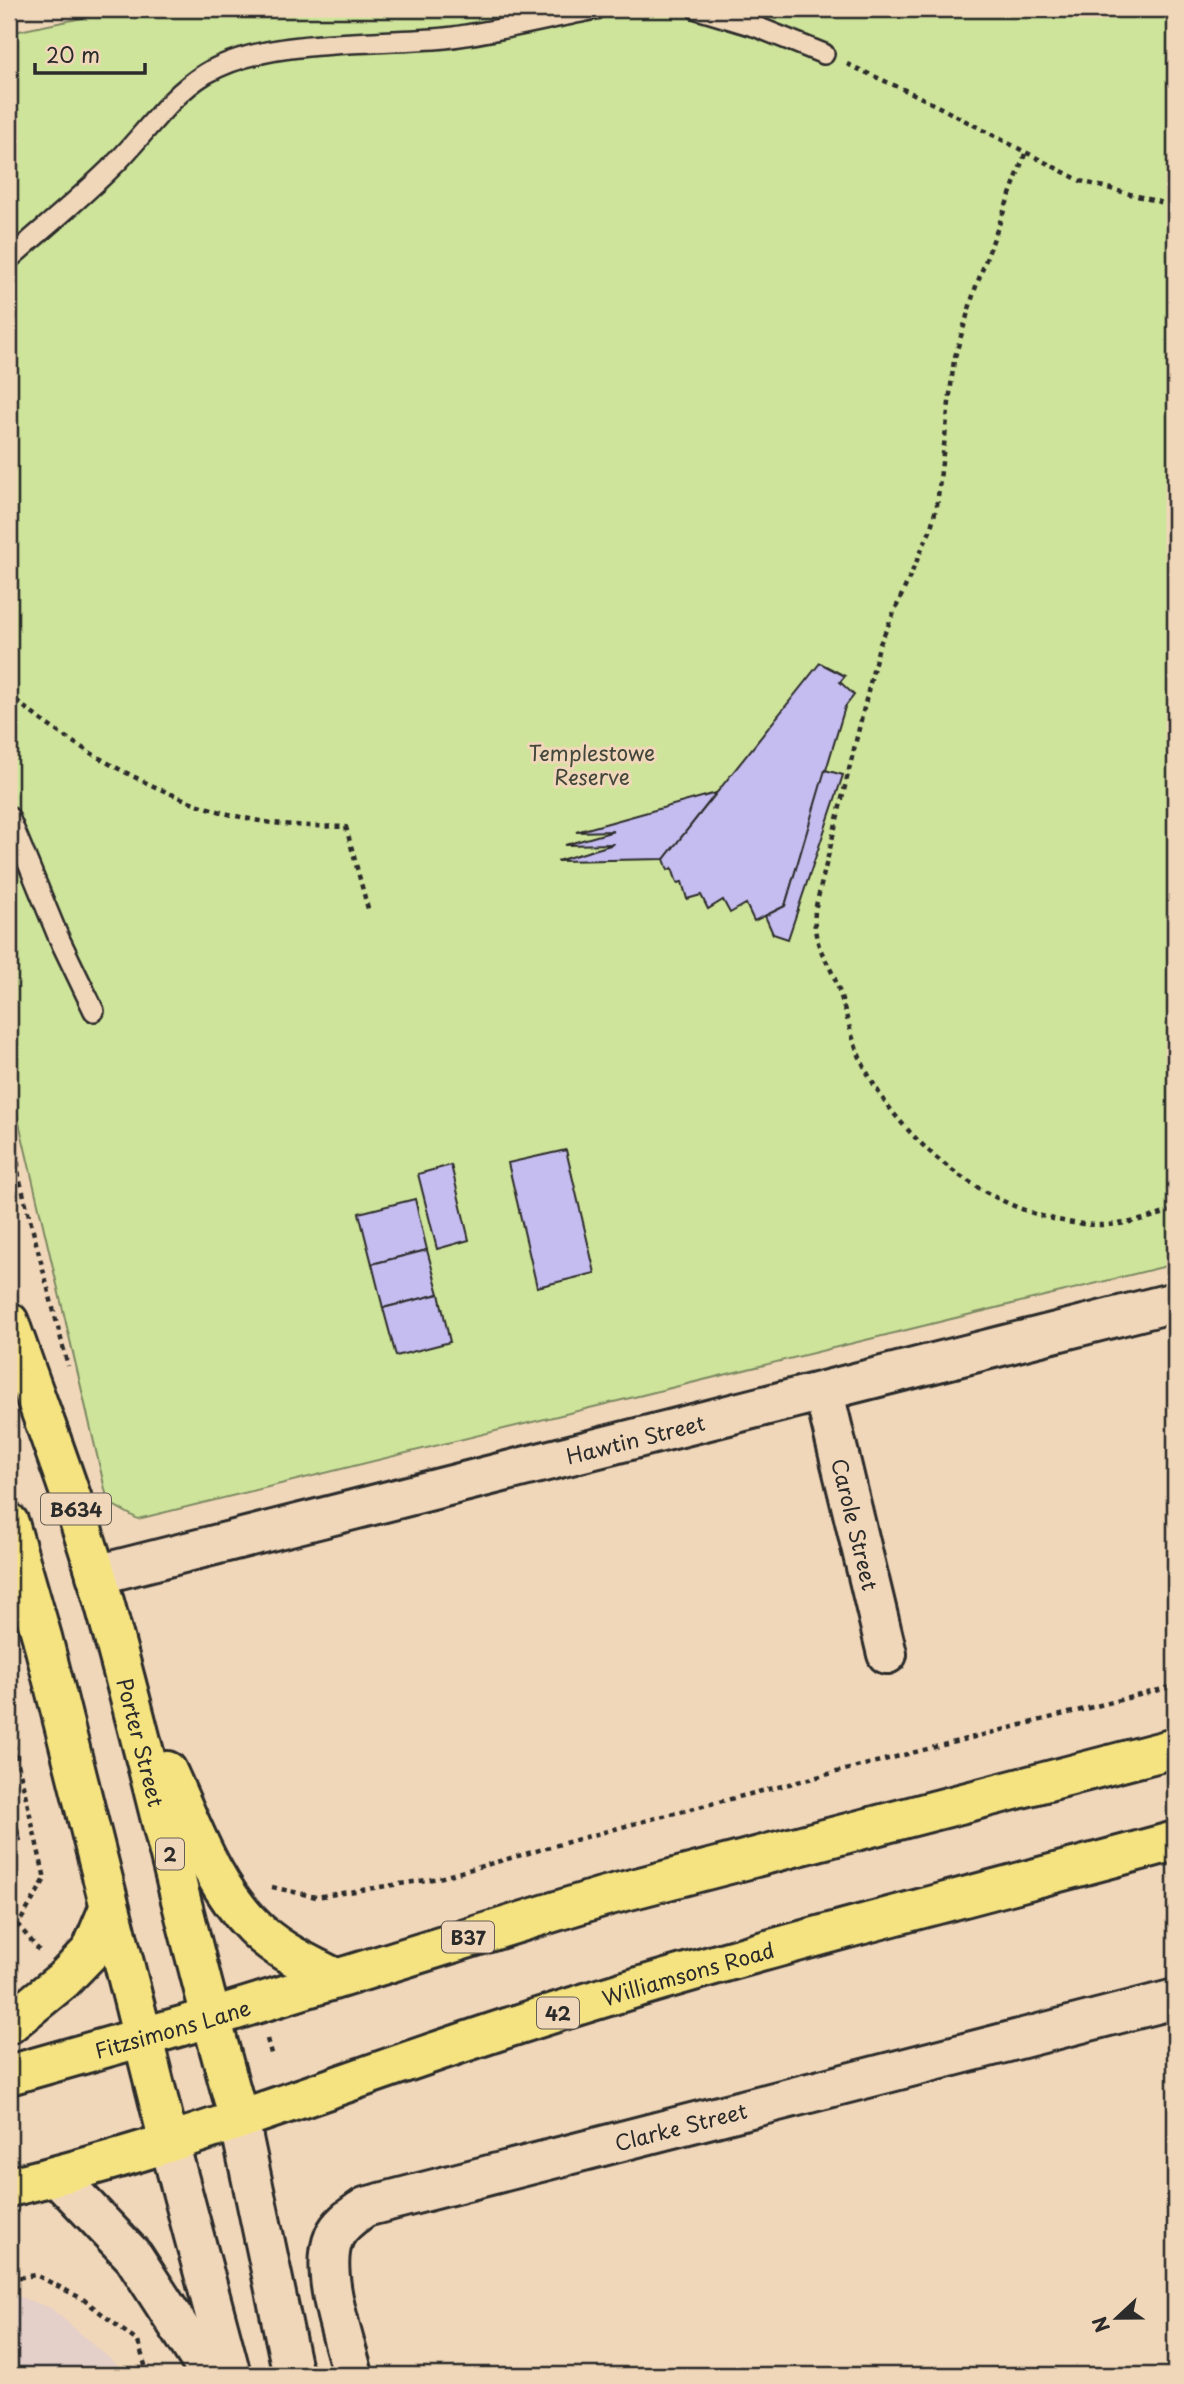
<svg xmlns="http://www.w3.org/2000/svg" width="1184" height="2384" font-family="'Playpen Sans',sans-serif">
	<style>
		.built { fill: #e4cfc9 }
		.green { fill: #cee49a; stroke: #7c8862; stroke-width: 2 }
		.building { fill: #c5bdef; stroke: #2b2b2b; stroke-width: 2 }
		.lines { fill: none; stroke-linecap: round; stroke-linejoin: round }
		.service-casing { stroke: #2b2b2b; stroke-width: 24 }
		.minor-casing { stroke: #2b2b2b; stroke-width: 44 }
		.secondary-casing { stroke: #2b2b2b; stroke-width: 44 }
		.primary-casing { stroke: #2b2b2b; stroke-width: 44 }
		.path { stroke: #2b2b2b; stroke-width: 4.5; stroke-dasharray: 5 5; stroke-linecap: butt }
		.service { stroke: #f1d7b9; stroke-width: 19 }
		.minor { stroke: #f1d7b9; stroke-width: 38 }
		.secondary { stroke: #f1d7b9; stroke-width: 38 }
		.primary { stroke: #f5e382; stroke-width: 38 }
		.labels { text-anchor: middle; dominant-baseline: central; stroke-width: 6; stroke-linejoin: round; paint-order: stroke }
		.shield { fill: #f1d7b9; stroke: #665f56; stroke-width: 2 }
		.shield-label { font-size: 19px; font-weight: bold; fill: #2b2b2b }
		.park-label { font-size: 21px; fill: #43473c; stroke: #f1d7b9 }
		.street-label { font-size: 21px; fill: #2b2b2b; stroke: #f1d7b9 }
	</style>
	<rect width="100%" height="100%" fill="#f1d7b9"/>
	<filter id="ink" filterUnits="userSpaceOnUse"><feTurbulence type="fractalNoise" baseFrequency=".0143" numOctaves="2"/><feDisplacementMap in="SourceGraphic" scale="14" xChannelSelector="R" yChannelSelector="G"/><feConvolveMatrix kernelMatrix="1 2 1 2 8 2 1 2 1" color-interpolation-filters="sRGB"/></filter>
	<g filter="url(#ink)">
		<polygon class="built" points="9,2293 51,2308 129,2375 9,2375"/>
		<polygon class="green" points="126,9 1175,9 1175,1264 138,1519 108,1502 9,1080 9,33"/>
		<g class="building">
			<polygon points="820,663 845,676 840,682 854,695 845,707 785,906 754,921 746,904 730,913 723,900 708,909 701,895 687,899 682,882 677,883 672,868 668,870 664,859"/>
			<polygon points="825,770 843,775 788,939 773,934 765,916 785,906"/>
			<polygon points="716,793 664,859 557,861 614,844 565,845 614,831 576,832"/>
			<polygon points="566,1150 595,1273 537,1287 508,1163"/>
			<polygon points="451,1165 469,1240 437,1249 418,1174"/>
			<polygon points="415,1199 427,1250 372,1264 359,1213"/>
			<polygon points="427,1250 439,1294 383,1308 372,1264"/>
			<polygon points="439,1294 450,1342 396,1356 383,1308"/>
			<polygon points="13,1810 21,1840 9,1843 9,1811"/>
		</g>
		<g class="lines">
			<g class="service-casing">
				<g id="service">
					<polyline points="697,9 757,27 824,54"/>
					<path d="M9 259C44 228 82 197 115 164 145 134 169 96 205 74 266 37 374 45 445 38 496 32 545 19 596 9"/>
					<polyline points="9,817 58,936 94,1011"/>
				</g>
			</g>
			<g class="minor-casing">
				<g id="minor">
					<path id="s1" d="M824 1393 887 1654"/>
					<path id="s2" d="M96 1575 1175 1302"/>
					<path id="s3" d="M353 2375C344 2338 319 2272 334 2237 340 2223 354 2215 365 2207L1175 1999"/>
				</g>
			</g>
			<g class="secondary-casing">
				<g id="secondary">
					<polyline points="239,2119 293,2375"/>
					<polyline points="169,2142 231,2375"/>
					<polyline points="57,2176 134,2257 210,2375"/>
				</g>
			</g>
			<g class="primary-casing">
				<g id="primary">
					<path id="s4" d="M9 1322C38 1407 72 1491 97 1577 149 1757 187 1939 239 2119"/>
					<polyline points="9,1523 42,1637 169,2142"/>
					<path d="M167 1771C191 1823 212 1885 253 1926 276 1950 306 1963 335 1978"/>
					<polyline points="9,2024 63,1980 91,1951 109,1908"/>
					<path id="s5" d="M9 2075 210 2018 602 1897 1175 1748"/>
					<path id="s6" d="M9 2187C180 2147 343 2081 510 2027 728 1956 953 1901 1175 1841"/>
				</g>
			</g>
			<g class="path">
				<polyline points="847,64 916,95 1081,181 1175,206"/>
				<path d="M1025 154 974 292 954 360 937 505 930 531 879 646 815 910C812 950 828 956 839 990 847 1016 852 1042 864 1066 905 1151 1006 1225 1102 1225 1127 1225 1152 1217 1175 1210"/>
				<path d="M9 694C68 747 172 804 250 819 281 826 314 826 346 827L368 909"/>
				<polyline points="9,1052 19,1177 68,1366"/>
				<polyline points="9,1725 45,1879 18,1925 39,1950"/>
				<polyline points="272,1887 316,1897 439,1878 640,1822 1175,1686"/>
				<polyline points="267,2039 272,2057"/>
				<polyline points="9,2279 36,2275 83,2299 138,2342 148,2375"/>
			</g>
			<use href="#service" class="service"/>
			<use href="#minor" class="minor"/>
			<use href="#secondary" class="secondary"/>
			<use href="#primary" class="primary"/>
		</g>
	</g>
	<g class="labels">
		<g class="shield">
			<rect x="41" y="1493.5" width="70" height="31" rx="5"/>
			<rect x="156" y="1838.5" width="28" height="31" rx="5"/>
			<rect x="442" y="1921.5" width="52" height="31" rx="5"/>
			<rect x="537" y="1997.5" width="42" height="31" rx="5"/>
		</g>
		<g class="shield-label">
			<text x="76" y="1509">B634</text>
			<text x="170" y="1854">2</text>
			<text x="468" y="1937">B37</text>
			<text x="558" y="2013">42</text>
		</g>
		<g class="park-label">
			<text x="592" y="752">Templestowe<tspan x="592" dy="24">Reserve</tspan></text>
		</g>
		<g class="street-label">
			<text stroke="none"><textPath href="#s2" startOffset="556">Hawtin Street</textPath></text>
			<text stroke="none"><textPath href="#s1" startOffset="135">Carole Street</textPath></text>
			<text stroke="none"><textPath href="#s4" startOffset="441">Porter Street</textPath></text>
			<text stroke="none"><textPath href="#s6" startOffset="712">Williamsons Road</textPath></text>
			<text stroke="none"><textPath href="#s5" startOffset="170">Fitzsimons Lane</textPath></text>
			<text stroke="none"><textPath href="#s3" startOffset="511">Clarke Street</textPath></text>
		</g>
	</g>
	<rect width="1184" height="2384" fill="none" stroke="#f1d7b9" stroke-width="35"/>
	<rect x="18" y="18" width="1149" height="2349" fill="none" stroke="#2b2b2b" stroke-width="2.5" filter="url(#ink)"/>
	<g transform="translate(1117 2318) rotate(248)" stroke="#f1d7b9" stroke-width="5" paint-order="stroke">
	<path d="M0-5L12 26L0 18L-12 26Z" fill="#2b2b2b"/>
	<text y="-10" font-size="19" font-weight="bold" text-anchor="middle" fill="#2b2b2b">N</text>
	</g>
	<path d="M35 63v10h110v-10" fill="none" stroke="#2b2b2b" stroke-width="3.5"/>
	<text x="46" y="63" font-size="21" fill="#2b2b2b" stroke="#f1d7b9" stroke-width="5" paint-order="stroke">20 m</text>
</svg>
